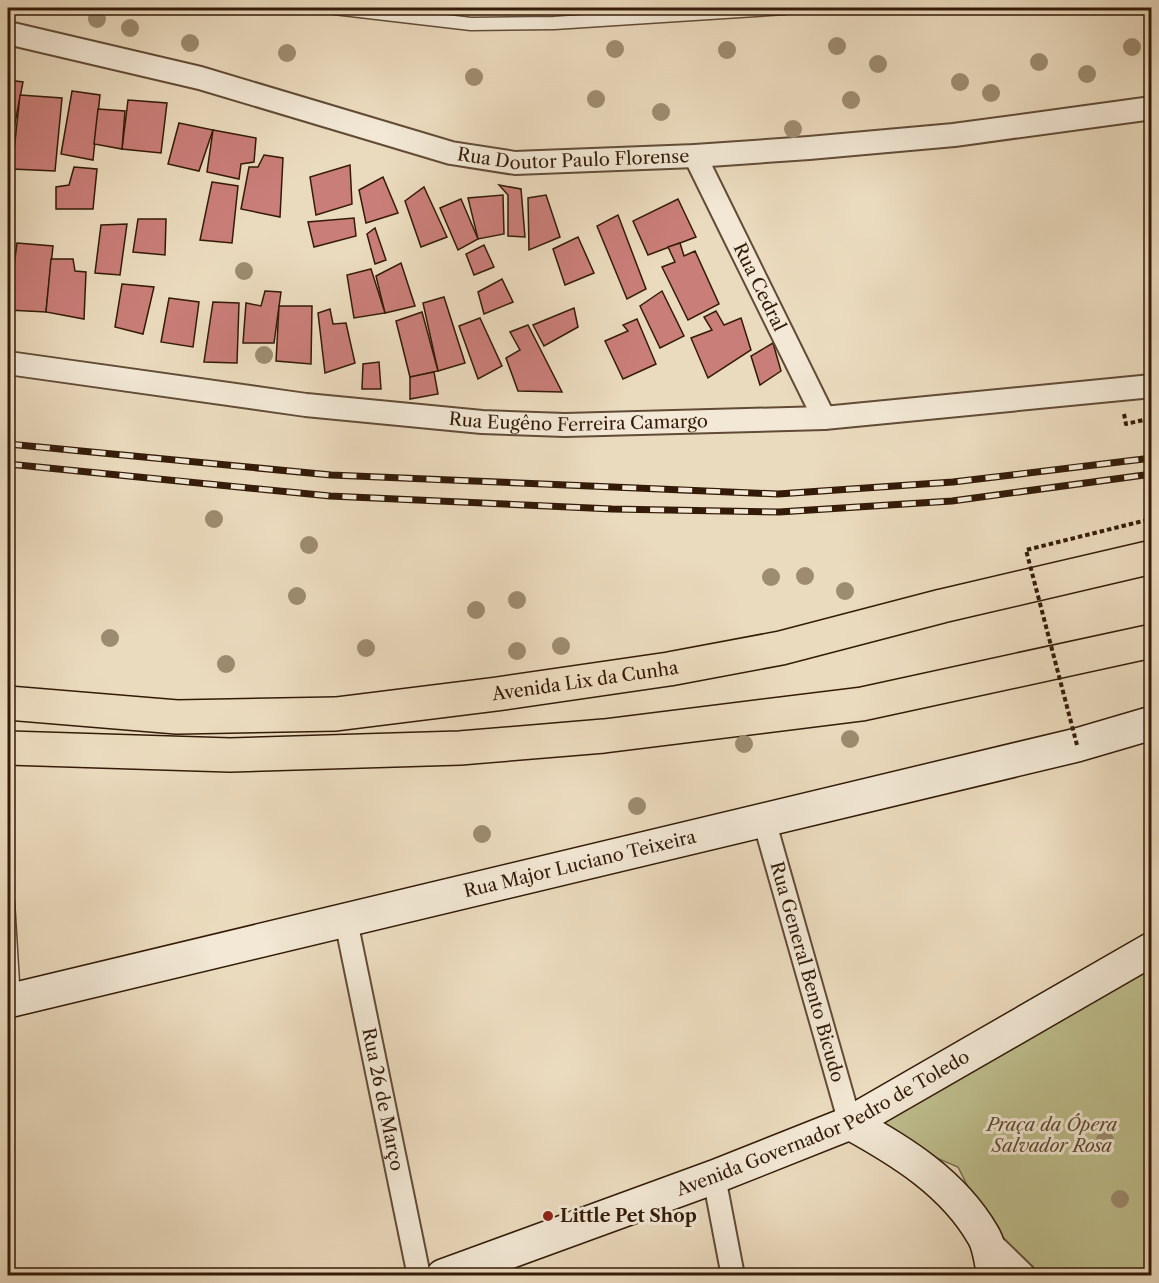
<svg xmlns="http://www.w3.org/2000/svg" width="1159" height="1283" font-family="'Libre Caslon Text',serif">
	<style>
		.green { fill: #bebe8d; stroke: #796c4a; stroke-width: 1.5 }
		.building { fill: #ca7e79; stroke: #341b08; stroke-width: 1.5 }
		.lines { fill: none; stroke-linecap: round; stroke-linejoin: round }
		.lane-casing { stroke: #624b36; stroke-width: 15 }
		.street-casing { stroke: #624b36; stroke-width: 26 }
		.secondary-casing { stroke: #341b08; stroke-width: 36 }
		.highway-casing { stroke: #341b08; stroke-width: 36 }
		.path { stroke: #341b08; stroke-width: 4; stroke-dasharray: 4.5 3; stroke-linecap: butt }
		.lane { stroke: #f2e8d5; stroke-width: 12 }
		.street { stroke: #f2e8d5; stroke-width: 22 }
		.secondary { stroke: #f2e8d5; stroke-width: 33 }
		.highway { stroke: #ebdbbe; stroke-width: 33 }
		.rail-casing { stroke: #341b08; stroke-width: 7 }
		.rail { stroke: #f2e8d5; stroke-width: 4.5; stroke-dasharray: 14; stroke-linecap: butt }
		.path-bridge { stroke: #341b08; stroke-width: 4; stroke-dasharray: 4.5 3; stroke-linecap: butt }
		.tree { fill: #9d8c70 }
		.poi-dot { fill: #8f2418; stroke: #f2e8d5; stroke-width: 2 }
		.labels { text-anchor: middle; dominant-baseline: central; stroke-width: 6; stroke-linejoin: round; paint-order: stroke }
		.street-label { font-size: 18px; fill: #341b08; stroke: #f2e8d5 }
		.park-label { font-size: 18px; font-style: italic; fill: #5d4c30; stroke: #f2e8d5 }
		.poi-label { font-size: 18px; font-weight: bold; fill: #341b08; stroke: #f2e8d5; text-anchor: start }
	</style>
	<rect width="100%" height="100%" fill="#ebdbbe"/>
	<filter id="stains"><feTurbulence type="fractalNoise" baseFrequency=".00333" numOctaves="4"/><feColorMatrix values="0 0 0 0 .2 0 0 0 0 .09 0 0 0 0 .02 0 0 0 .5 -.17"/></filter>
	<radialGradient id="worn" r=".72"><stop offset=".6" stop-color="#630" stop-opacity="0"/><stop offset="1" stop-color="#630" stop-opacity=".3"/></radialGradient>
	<polygon class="green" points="1151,968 1151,1275 1042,1275 989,1229 958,1167 863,1127"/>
	<g class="building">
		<polygon points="8,80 23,82 10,149 8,148"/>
		<polygon points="72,91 100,95 93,160 61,154"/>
		<polygon points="20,95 62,98 55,171 12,169"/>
		<polygon points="128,100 167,103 161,153 122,149"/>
		<polygon points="98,109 125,111 122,149 94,144"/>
		<polygon points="179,123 213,130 199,171 168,164"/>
		<polygon points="213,130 256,138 254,162 241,164 239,179 207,172"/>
		<polygon points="264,155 283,158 280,217 241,209 249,167 258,167"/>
		<polygon points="350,165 352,204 316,215 310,177"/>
		<polygon points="74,167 97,169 93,209 56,209 56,187 69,185"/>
		<polygon points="383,177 398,213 366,223 359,190"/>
		<polygon points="212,182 238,186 232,243 200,240"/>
		<polygon points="499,185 521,189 525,237 508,236 508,195"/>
		<polygon points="424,187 447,237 421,247 405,201"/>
		<polygon points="503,195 504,234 478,239 468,198"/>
		<polygon points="546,195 560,237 529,250 528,198"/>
		<polygon points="461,199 478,239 458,250 440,208"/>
		<polygon points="678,199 696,237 648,255 633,221"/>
		<polygon points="618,215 646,289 627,299 597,226"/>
		<polygon points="354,218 356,236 314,247 308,222"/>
		<polygon points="138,219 166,219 165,255 133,252"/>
		<polygon points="127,224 120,275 95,273 101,225"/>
		<polygon points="375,228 386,260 375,264 367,234"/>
		<polygon points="578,237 594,273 565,285 553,249"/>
		<polygon points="17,243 53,246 46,312 8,310"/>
		<polygon points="680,243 684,256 695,251 719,304 688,320 662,267 675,262 668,247"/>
		<polygon points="484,245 494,267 474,275 466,254"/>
		<polygon points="51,259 73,259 75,271 86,272 84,319 46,312"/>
		<polygon points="401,263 415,306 385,313 376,276"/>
		<polygon points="371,269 385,313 354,318 347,275"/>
		<polygon points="502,279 513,302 484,314 478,292"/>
		<polygon points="122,284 154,287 143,334 115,327"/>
		<polygon points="265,291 281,292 274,343 243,343 246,303 261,306"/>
		<polygon points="662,291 684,336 660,348 640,306"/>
		<polygon points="444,297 465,363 438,371 423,303"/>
		<polygon points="169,298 199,302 193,347 161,342"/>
		<polygon points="213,302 239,303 237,363 204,362"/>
		<polygon points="279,306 312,306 311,364 276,361"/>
		<polygon points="574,308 578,327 544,346 533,325"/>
		<polygon points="330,309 333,324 346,323 355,363 325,373 318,313"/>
		<polygon points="716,311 724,325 741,318 751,350 708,378 691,338 712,330 704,317"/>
		<polygon points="422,312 438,371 410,377 396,321"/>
		<polygon points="480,318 502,366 478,379 459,326"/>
		<polygon points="637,319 656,364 623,379 605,341 628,331 623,325"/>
		<polygon points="528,325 562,392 518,391 506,358 520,350 510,332"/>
		<polygon points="773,343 781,371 760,385 751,356"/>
		<polygon points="379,362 381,389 362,389 363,364"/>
		<polygon points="434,372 438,394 410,399 410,377"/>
	</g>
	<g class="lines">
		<g class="lane-casing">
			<g id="lane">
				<polyline points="334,8 471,24 554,23 785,8"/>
				<polyline points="8,901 14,999"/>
			</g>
		</g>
		<g class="street-casing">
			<g id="street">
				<path id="s1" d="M8 33 200 78 451 153 515 163 695 156 809 148 954 135 1152 108"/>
				<path id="s2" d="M695 156 824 418"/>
				<path id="s3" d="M8 363 306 405 482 422 565 425 824 418 1152 386"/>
				<path id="s4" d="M764 820 850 1123"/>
				<path id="s5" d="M346 921 419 1276"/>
				<polyline points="714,1177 733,1276"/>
				<polyline points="986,1238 1025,1276"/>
			</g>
		</g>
		<g class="secondary-casing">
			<g id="secondary">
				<path id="s6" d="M8 1001 1077 745 1152 723"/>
				<path d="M850 1123C901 1151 953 1183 983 1235 990 1246 991 1263 994 1276"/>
				<path id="s7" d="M443 1276 714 1177 850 1123 1152 949"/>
			</g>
		</g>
		<g class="highway-casing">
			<g id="highway">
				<path id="s8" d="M8 703 177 717 336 714 497 694 669 669 781 648 942 606 1152 557"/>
				<polyline points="8,748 230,755 460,748 604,736 862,704 1152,641"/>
			</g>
		</g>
		<g class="path">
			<polyline points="1124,414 1126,424 1152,418"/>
			<polyline points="1147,520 1152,512"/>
		</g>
		<use href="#lane" class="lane"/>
		<use href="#street" class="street"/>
		<use href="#secondary" class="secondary"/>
		<use href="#highway" class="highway"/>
		<g class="rail-casing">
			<g id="rail">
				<polyline points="8,444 331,475 778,494 953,482 1152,458"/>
				<polyline points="8,464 330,496 612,509 779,512 952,501 1152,474"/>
			</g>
		</g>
		<use href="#rail" class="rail"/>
		<polyline class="path-bridge" points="1077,745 1026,550 1147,520"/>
	</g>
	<g class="tree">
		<circle cx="97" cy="19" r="9"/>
		<circle cx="130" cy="28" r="9"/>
		<circle cx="190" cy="43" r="9"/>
		<circle cx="837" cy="46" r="9"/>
		<circle cx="1132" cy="47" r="9"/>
		<circle cx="615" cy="49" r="9"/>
		<circle cx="727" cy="50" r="9"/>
		<circle cx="287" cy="53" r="9"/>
		<circle cx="1039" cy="62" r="9"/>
		<circle cx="878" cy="64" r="9"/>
		<circle cx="1087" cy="74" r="9"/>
		<circle cx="474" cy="77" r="9"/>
		<circle cx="960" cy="82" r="9"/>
		<circle cx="991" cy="93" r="9"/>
		<circle cx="596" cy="99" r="9"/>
		<circle cx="851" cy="100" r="9"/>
		<circle cx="661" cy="112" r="9"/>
		<circle cx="793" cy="129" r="9"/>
		<circle cx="244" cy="271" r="9"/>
		<circle cx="264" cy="355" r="9"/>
		<circle cx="214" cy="519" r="9"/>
		<circle cx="309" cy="545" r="9"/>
		<circle cx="805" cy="576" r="9"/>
		<circle cx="771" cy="577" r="9"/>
		<circle cx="845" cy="591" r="9"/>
		<circle cx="297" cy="596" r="9"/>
		<circle cx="517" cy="600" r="9"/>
		<circle cx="476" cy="610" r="9"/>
		<circle cx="110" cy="638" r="9"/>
		<circle cx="561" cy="646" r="9"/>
		<circle cx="366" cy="648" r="9"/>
		<circle cx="517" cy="651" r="9"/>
		<circle cx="226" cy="664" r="9"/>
		<circle cx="850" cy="739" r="9"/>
		<circle cx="744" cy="744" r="9"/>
		<circle cx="637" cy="806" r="9"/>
		<circle cx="482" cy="834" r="9"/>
		<circle cx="1105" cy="1140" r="9"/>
		<circle cx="1120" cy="1199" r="9"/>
	</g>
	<circle class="poi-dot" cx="548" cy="1216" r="6"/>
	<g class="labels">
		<g class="street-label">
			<text stroke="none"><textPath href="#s1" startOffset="582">Rua Doutor Paulo Florense</textPath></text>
			<text stroke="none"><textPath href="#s2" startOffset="146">Rua Cedral</textPath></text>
			<text stroke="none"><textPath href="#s3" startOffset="574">Rua Eugêno Ferreira Camargo</textPath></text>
			<text stroke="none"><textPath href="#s8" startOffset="580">Avenida Lix da Cunha</textPath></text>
			<text stroke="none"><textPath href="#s6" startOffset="588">Rua Major Luciano Teixeira</textPath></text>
			<text stroke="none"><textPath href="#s4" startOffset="158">Rua General Bento Bicudo</textPath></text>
			<text stroke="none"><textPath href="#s5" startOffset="182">Rua 26 de Março</textPath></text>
			<text stroke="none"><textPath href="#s7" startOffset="410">Avenida Governador Pedro de Toledo</textPath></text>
		</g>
		<g class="park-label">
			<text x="1052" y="1125">Praça da Ópera<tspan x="1052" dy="21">Salvador Rosa</tspan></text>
		</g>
		<g class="poi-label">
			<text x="560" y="1216">Little Pet Shop</text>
		</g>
	</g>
	<rect width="1159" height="1283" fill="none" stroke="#ebdbbe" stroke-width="30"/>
	<rect x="9" y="9" width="1141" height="1265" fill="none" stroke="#341b08" stroke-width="3"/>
	<rect x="15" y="15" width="1129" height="1253" fill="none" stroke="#341b08" stroke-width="1.5"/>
	<rect width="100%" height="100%" filter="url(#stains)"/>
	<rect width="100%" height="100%" fill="url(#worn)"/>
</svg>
